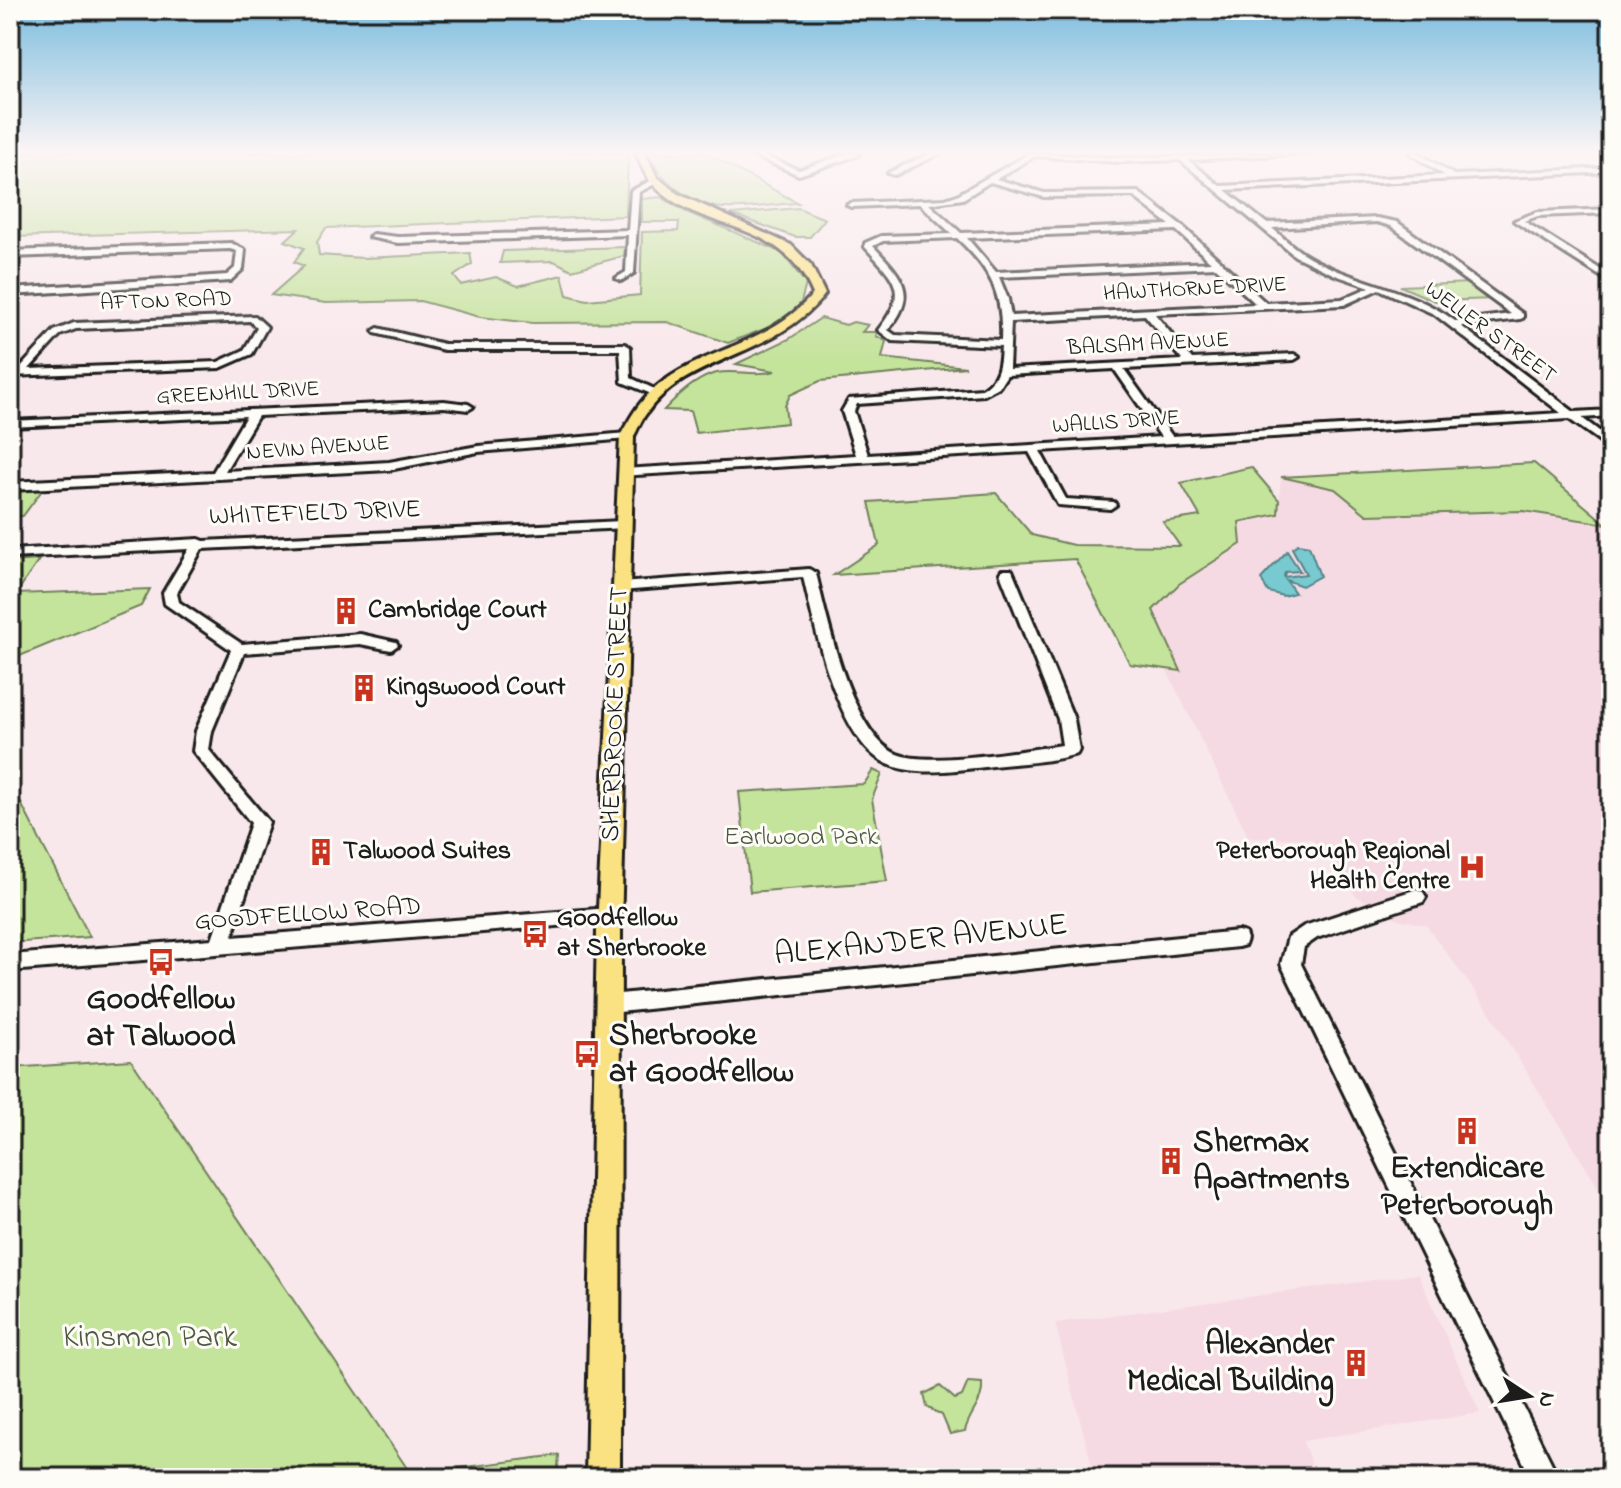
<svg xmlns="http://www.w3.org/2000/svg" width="1621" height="1488" font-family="'Indie Flower',sans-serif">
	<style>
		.built { fill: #f6dae3 }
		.green { fill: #c4e39b; stroke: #70805c; stroke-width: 2 }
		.water { fill: #78c9d0; stroke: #538488; stroke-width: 2 }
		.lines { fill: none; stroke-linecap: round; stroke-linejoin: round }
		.minor-casing { stroke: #1c1c1c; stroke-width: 6 }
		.major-casing { stroke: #1c1c1c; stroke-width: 6 }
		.minor { fill: #fdfcf7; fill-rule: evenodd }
		.major { fill: #fae181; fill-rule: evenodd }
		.labels { text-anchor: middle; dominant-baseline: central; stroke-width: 6; stroke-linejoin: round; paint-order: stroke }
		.far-street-label { font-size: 22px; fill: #1c1c1c; stroke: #fdfcf7 }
		.street-label { font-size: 26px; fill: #1c1c1c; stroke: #fdfcf7 }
		.poi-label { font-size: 26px; font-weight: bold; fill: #1c1c1c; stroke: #fdfcf7; text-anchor: start }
		.park-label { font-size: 26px; fill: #4e5842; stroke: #fdfcf7 }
		.near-street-label { font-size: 32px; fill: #1c1c1c; stroke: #fdfcf7 }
		.near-poi-label { font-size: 32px; font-weight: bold; fill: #1c1c1c; stroke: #fdfcf7 }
		.near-park-label { font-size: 32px; fill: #4e5842; stroke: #fdfcf7 }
	</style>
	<rect width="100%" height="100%" fill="#f9e8eb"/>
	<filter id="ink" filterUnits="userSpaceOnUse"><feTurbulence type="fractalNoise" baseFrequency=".0125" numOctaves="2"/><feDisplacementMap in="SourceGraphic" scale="16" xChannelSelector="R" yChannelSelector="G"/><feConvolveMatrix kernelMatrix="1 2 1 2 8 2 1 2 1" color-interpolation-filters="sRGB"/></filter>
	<g filter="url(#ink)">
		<g class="built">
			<polygon points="1281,477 1335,489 1367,515 1523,511 1611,527 1611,1208 1487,1008 1426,925 1398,919 1356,896 1312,839 1249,838 1167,671 1181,670 1153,610 1179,584 1241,544 1239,521 1278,514"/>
			<polygon points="1418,1274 1480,1413 1303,1441 1316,1478 1095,1478 1055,1323"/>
		</g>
		<g class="green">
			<polygon points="10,153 628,153 626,216 326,228 317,242 319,255 363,258 470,253 472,264 454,276 461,285 496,277 518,286 562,275 567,295 587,300 640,295 642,232 678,231 679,222 642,222 642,199 661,197 684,211 781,252 806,284 800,306 777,324 728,343 667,322 533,323 480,317 420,301 326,303 271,295 304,266 294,262 304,248 285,241 298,229 10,237"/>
			<path d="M649 153H706L798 203C772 204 740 211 715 207 689 202 658 179 649 153Z"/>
			<polygon points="798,208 825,219 810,237 795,237 731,214"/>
			<polygon points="625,247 624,256 572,270 554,261 500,263 503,251"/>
			<polygon points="1471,283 1493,299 1435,301 1400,286"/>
			<path d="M821 318 846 325 853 322 868 325 862 332H877L876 336 886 341 882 358 966 367 820 381 790 395 785 406 787 423 696 433 690 411 664 410C677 396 697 377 717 373 736 369 755 377 775 371L736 364 789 339Z"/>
			<polygon points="1534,463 1606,524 1523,511 1367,515 1335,489 1281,477"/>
			<polygon points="1251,467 1279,500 1278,514 1239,522 1241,544 1179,584 1153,610 1181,671 1130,664 1075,559 834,575 879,545 869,502 996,493 1032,535 1073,545 1180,546 1163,522 1200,516 1181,483"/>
			<polygon points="43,489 23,516 10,516 10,491"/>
			<polygon points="39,560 16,594 150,589 141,606 10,660 10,562"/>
			<polygon points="873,770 882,774 872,799 887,881 750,892 739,792 864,784"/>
			<polygon points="10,782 90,937 10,943"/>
			<polygon points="131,1060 411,1474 559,1455 557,1478 10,1478 10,1068"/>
			<path d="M968 1382 982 1383C984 1402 969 1413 965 1431L950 1434 942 1415 927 1407 924 1394 940 1386 955 1399 962 1396Z"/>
		</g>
		<polygon class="water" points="1298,544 1309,546 1320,576 1302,586 1286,580 1295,593 1283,596 1268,592 1261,579 1287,551 1300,571 1285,572 1284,577 1306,574 1292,548"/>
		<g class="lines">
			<g class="minor-casing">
				<g id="minor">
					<polygon points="747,153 757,153 799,170 848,153 859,155 799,175"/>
					<polygon points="931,153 941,153 895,175 888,173"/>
					<path d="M1025 153 1119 158 1312 153 1188 160 1220 186 1444 175 1410 153H1418L1454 175 1611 168V172L1225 190 1266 223 1377 218 1397 222 1523 314V318L1520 319 1461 326 1574 412 1611 410V416L1582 418 1611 440V449L1569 419 1040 451 1066 499 1114 502 1116 505 1110 509 1058 505 1029 452 619 476V470L623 469 856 455 842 411 849 399 982 389C999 379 1000 364 1001 346L892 341 878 330C910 290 895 280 865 247V243L881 236 952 234 920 204 851 207 847 205 851 203 945 199 957 195 1027 155ZM1035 156 1119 162 1180 160 1295 256 1335 275 1370 287 1342 299 1266 303 1181 225 1138 192 1044 193 996 179ZM990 182 1044 197 1133 196 1170 225 961 233 929 204 963 199ZM1377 222 1391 226 1511 314 1455 321C1408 286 1349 283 1301 252 1291 245 1281 236 1272 228ZM1176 230 1211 262 996 272 967 238ZM957 238C991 270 1003 293 1001 340L895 335 888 330C920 293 901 276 873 246L883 241ZM1216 267 1256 304 1011 316 1008 299 999 277ZM1379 289 1434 314 1561 413 1172 436 1124 369 1294 360 1299 357 1294 354 1192 359 1155 314 1344 305ZM1145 315 1182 360 1009 369 1011 322ZM1114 369 1161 437 868 455 854 411 857 404 984 395 999 387 1007 375Z"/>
					<polygon points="652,180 659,182 639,192 634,273 621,281 616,278 626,272 628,235 398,243 369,237 373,234 398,237 628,230 631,191"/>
					<polygon points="1611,209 1611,213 1538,216 1524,221 1611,276 1611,283 1514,221 1537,212"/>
					<polygon points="231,243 245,250 243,269 230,281 10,295 10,289 227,275 235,268 237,251 230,249 10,257 10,251"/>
					<path d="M255 316 267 327 252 354 220 368 10 376V370H18L54 331 74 323ZM250 321 257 328 244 350 218 362 29 369 60 335 76 329Z"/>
					<polygon points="378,328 444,344 625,344 630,347 631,378 663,393 654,395 622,382 620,350 444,350 375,333 373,331"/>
					<polygon points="444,401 468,404 473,407 468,410 444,407 258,416 225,471 389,462 478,446 627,433 633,436 627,439 478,452 389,470 10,490 10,482 213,472 246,416 10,427 10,421"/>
					<polygon points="622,521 626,522 626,528 202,549 177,593 179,602 242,644 360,634 396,642 398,645 391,650 360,644 244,653 212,731 209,750 269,822 232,937 610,908 617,911 619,916 617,921 10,971 10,955 212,939 251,823 193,751 196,731 231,650 165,604 163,593 189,549 10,558 10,550 199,539 204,541"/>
					<path d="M809 569 816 573C827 618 851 735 897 754 929 767 1025 750 1062 745L1058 719 1000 573 1002 570H1012L1074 719 1079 750 1077 754C1048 763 1015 763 985 767 955 770 910 778 882 761 836 734 815 627 803 577L620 591 613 587 620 583Z"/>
					<polygon points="1417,889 1423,892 1426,897 1423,902 1317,938 1304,947 1301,964 1559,1478 1531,1478 1281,964 1288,937 1304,926"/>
					<polygon points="1238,931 1245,933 1247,939 1245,945 1238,947 610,1013 603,1010 600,1004 603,998 610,995"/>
				</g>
			</g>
			<g class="major-casing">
				<path id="major" d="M636 153H645L657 177 678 194 791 245 811 265 825 294C776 358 686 355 646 414 641 420 638 429 634 436L621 930 620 1478H586L597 930 620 436C630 418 639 401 656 387 706 347 769 345 813 294 779 212 698 237 650 181 644 173 640 162 636 153Z"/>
			</g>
			<use href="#minor" class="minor"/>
			<use href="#major" class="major"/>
		</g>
	</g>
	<linearGradient id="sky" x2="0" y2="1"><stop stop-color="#7bbcde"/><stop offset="0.42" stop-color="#fcf5f6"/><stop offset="1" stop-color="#fcf5f6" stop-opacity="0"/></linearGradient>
	<rect width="1621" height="362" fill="url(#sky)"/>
	<defs>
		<g id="building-bare" transform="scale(2.16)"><path d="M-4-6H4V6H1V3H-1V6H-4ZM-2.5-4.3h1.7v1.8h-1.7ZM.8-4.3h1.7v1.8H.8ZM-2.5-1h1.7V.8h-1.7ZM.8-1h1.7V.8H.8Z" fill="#c8321e" stroke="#fdfcf7" stroke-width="2.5" paint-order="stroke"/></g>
		<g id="hospital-bare" transform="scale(2.16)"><path d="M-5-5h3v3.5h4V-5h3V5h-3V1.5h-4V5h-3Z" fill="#c8321e" stroke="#fdfcf7" stroke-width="2.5" paint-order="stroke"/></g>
		<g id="bus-bare" transform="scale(2.16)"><path d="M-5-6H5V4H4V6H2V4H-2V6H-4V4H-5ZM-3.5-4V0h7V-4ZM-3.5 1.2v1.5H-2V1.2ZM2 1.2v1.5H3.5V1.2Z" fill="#c8321e" stroke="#fdfcf7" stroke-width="2.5" paint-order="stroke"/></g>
	</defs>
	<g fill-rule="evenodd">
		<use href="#building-bare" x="346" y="611"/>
		<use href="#building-bare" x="364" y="688"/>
		<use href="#building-bare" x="321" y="852"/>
		<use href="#hospital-bare" x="1472" y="867"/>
		<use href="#bus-bare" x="535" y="934"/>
		<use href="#bus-bare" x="161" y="962"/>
		<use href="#bus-bare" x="587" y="1054"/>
		<use href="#building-bare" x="1467" y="1131"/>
		<use href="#building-bare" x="1171" y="1161"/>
		<use href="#building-bare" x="1356" y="1363"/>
	</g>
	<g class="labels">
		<g class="far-street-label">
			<text transform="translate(1195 290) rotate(-3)">HAWTHORNE DRIVE</text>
			<text transform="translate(166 302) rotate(-2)">AFTON ROAD</text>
			<text transform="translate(1490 333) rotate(36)">WELLER STREET</text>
			<text transform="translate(1148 345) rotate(-3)">BALSAM AVENUE</text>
			<text transform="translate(238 394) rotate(-3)">GREENHILL DRIVE</text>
			<text transform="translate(1116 423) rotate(-4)">WALLIS DRIVE</text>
			<text transform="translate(318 449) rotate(-4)">NEVIN AVENUE</text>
		</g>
		<g class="street-label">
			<text transform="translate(315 514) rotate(-2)">WHITEFIELD DRIVE</text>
			<text transform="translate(616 714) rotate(-88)">SHERBROOKE STREET</text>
			<text transform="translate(308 915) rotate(-4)">GOODFELLOW ROAD</text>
		</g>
		<g class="poi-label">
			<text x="368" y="611">Cambridge Court</text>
			<text x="386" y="688">Kingswood Court</text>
			<text x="343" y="852">Talwood Suites</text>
			<text x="1450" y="852" text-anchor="end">Peterborough Regional<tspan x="1450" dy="30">Health Centre</tspan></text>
			<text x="557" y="919">Goodfellow<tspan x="557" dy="30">at Sherbrooke</tspan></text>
		</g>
		<g class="park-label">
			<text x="801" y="838">Earlwood Park</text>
		</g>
		<g class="near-street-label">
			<text transform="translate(921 941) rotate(-6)">ALEXANDER AVENUE</text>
		</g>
		<g class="near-poi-label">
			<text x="161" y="1000">Goodfellow<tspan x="161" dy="37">at Talwood</tspan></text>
			<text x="609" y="1036" text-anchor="start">Sherbrooke<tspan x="609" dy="37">at Goodfellow</tspan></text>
			<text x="1193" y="1143" text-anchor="start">Shermax<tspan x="1193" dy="37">Apartments</tspan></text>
			<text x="1467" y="1169">Extendicare<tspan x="1467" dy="37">Peterborough</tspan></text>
			<text x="1334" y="1345" text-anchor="end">Alexander<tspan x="1334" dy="37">Medical Building</tspan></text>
		</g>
		<g class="near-park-label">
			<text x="150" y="1338">Kinsmen Park</text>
		</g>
	</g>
	<rect width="1621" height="1488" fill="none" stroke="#fdfcf7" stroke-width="40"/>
	<rect x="20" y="20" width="1581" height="1448" fill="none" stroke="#1c1c1c" stroke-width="3" filter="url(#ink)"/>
	<g transform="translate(1529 1396) rotate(102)" stroke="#fdfcf7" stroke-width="6" paint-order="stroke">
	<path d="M0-6L14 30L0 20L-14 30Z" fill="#1c1c1c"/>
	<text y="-12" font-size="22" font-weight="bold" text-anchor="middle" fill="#1c1c1c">N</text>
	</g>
</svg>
